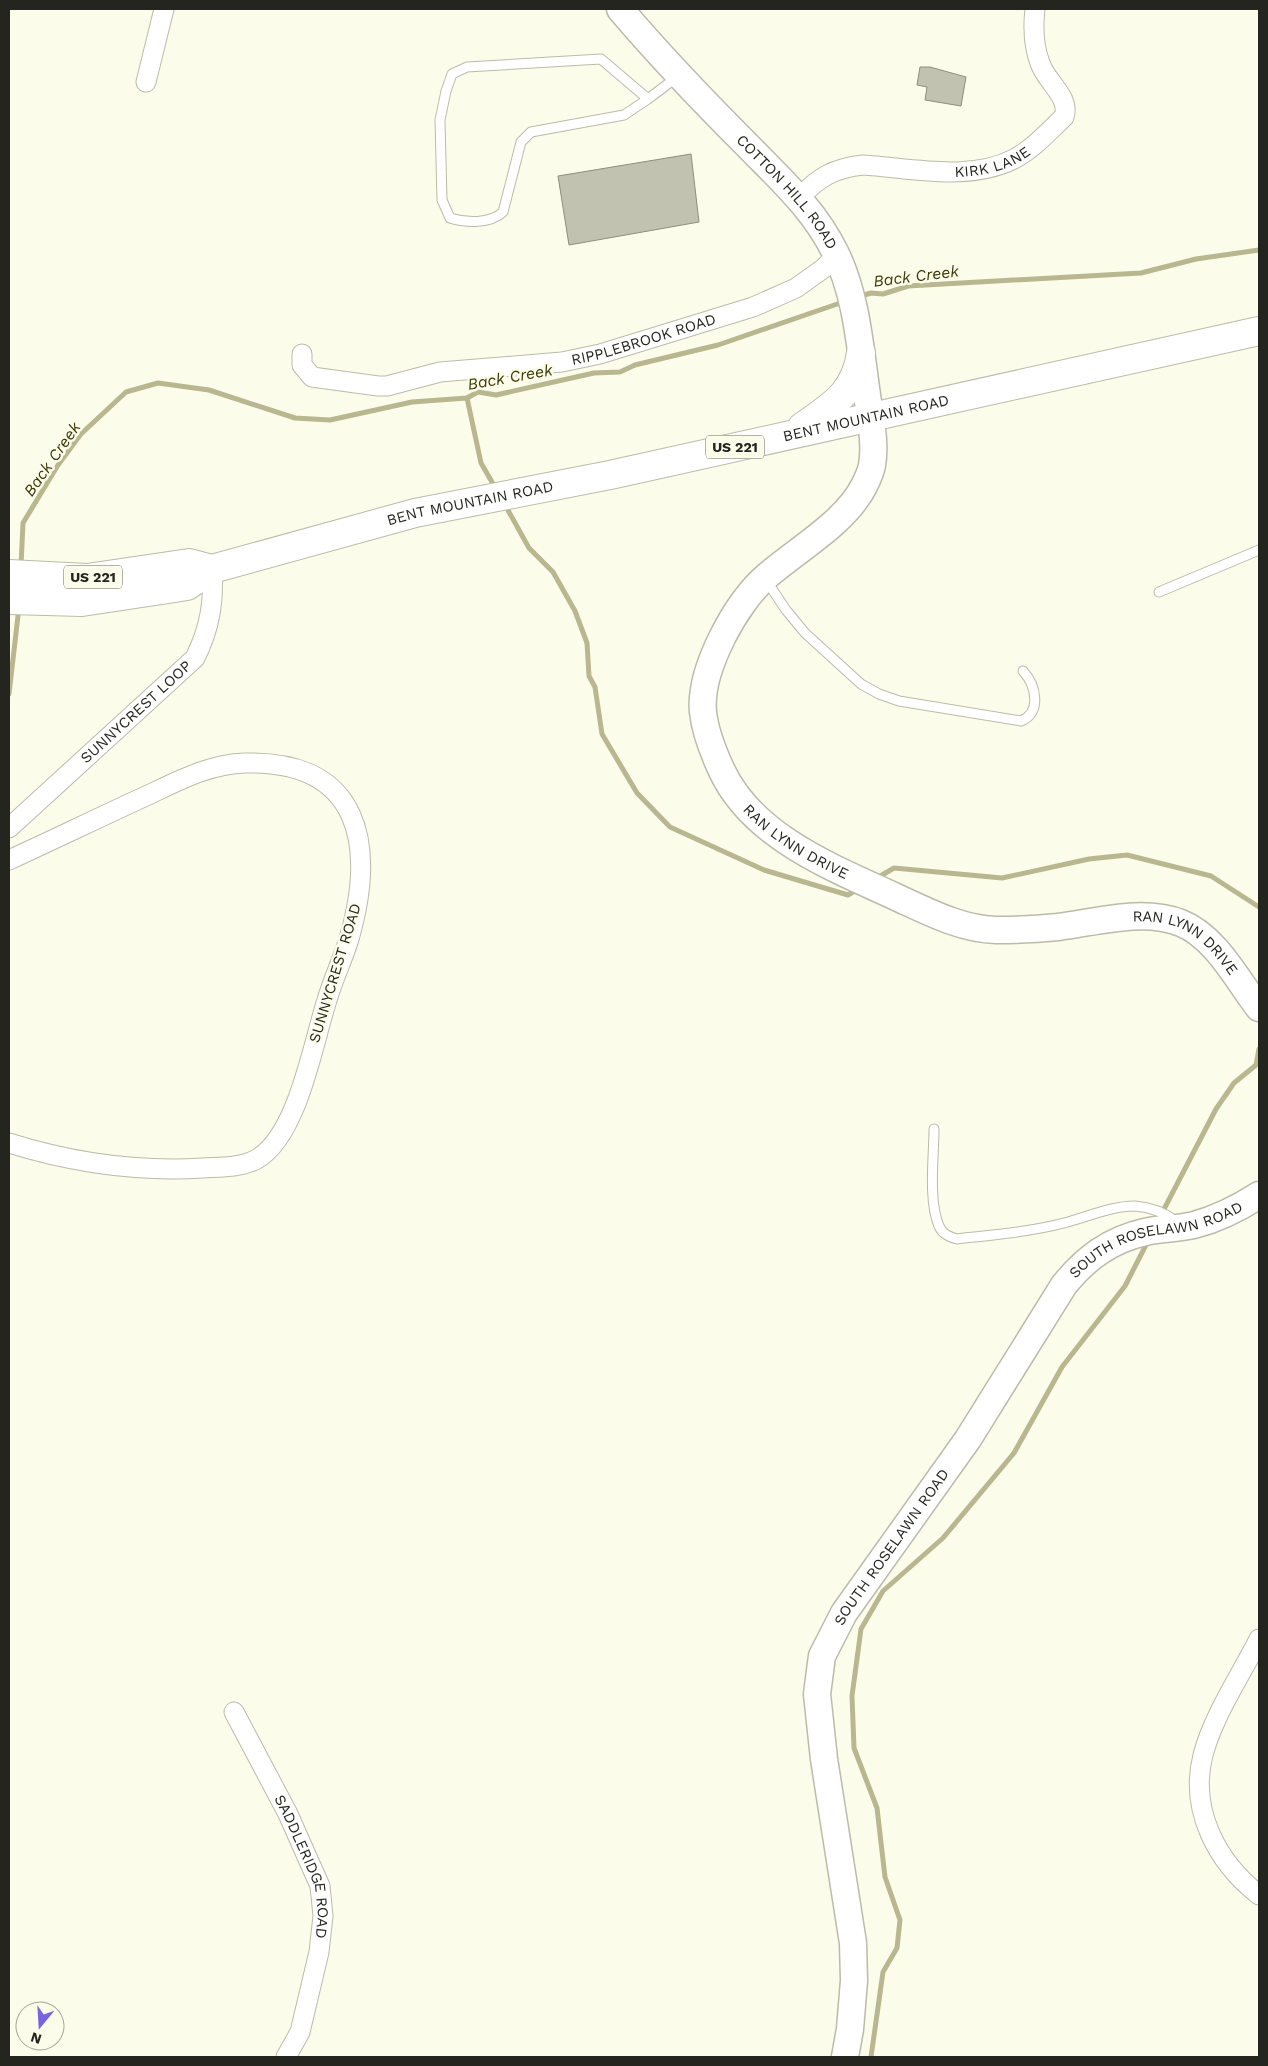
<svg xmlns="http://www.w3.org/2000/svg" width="1268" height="2066" font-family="'Work Sans',sans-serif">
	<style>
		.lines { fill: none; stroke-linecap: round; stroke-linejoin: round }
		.stream { stroke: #b8b78f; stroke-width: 5 }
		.building { fill: #c2c2b1; stroke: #8e8e7e }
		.lane-casing { stroke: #bba; stroke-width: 11 }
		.street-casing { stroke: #bba; stroke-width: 21 }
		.secondary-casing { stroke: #bba; stroke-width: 29 }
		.primary-casing { stroke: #bba; stroke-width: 30 }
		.lane { stroke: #fff; stroke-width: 9 }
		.street { stroke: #fff; stroke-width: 19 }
		.secondary { stroke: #fff; stroke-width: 26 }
		.primary { stroke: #fff; stroke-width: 28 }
		.labels { text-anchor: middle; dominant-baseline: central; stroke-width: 5; stroke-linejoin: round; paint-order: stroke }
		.shield { fill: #fcfceb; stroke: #66665c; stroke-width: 1 }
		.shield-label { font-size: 14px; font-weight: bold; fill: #25251f }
		.street-label { font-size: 15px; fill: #25251f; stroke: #fcfceb }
		.water-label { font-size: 16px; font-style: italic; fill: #3c3a06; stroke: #fcfceb }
	</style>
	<rect width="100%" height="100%" fill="#fcfceb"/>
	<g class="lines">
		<g class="stream">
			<polyline points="858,297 871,293 883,294 908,286 1141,273 1196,259 1259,250"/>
			<polyline points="467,398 481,463 496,489"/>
			<polyline points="504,503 529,548 553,572 575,611 587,643 589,676 595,687 602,734 637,793 670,827 764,870 848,895 858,889"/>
			<polyline points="21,566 23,523 58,465 81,434 126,392 158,383 209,390 295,418 330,420 412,402 467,398 478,392 496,395 594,373 620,372 635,365 718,345 846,301"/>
			<polyline points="9,694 19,607"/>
			<polyline points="877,878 894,868 1002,878 1089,859 1127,855 1211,876 1259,907"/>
			<polyline points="1162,1213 1216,1109 1234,1083 1256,1065 1259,1049"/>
			<polyline points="871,2057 883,1972 897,1948 900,1920 885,1877 877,1808 854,1748 852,1696 861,1629 883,1591 943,1538 1014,1453 1062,1367 1125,1286 1148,1241"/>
		</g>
	</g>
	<g class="building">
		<polygon points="920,67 930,67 966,77 961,106 925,100 927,87 917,85"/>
		<polygon points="691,154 699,222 569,245 558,176"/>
	</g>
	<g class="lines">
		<g class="lane-casing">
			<g id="lane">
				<path d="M648 99 624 115 531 132 521 142 503 212C490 224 466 223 450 218L442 200 440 120 446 91 452 74 467 67 601 59 648 99 677 77"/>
				<path d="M766 580 786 610 805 633 861 684 879 694 899 701 1021 721C1042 713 1036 685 1023 671"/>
				<polyline points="1159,592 1259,550"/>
				<path d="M934 1129C934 1156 928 1200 939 1226 942 1234 949 1237 957 1239 992 1235 1029 1232 1064 1223 1087 1217 1111 1206 1135 1206 1150 1207 1165 1213 1177 1222"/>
			</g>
		</g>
		<g class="street-casing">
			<g id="street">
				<polyline points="146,82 164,9"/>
				<path id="s1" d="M799 198C819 177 834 168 863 165 911 168 969 182 1014 159 1033 149 1048 132 1064 117 1071 97 1046 82 1040 63 1034 47 1033 26 1035 9"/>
				<path id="s2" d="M302 354V365L312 377 378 386H387L440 372 562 362 600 354 753 307 796 288 824 268 837 255"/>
				<path id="s3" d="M9 828 195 658C210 628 214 602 212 569"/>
				<path d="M9 860C55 839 100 817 146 796 178 781 209 764 245 763 361 760 376 845 349 939 343 959 333 979 327 1000 313 1043 298 1135 257 1159 241 1168 220 1167 203 1168 136 1172 73 1163 9 1143"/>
				<path d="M1259 1639C1241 1675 1213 1716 1203 1755 1189 1810 1217 1862 1259 1895"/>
				<path id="s4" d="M234 1712 288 1814 320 1886 323 1916 319 1952 300 2032 286 2057"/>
			</g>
		</g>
		<g class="secondary-casing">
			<g id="secondary">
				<path id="s5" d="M620 9C660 56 703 101 747 145 780 179 814 209 835 252 857 296 860 348 867 395 870 417 876 443 872 465 871 472 867 480 864 486 845 523 798 549 768 575 736 602 699 670 703 712 705 730 714 754 722 771 753 837 833 868 894 896 927 911 960 929 996 930 1017 930 1038 929 1058 927 1097 922 1143 908 1181 923 1216 937 1237 980 1259 1008"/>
				<path id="s6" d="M845 2057 850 2029 854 1981 853 1943 824 1759 817 1694 822 1656 844 1613 968 1439 1064 1285C1086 1258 1110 1240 1145 1232 1161 1228 1178 1229 1194 1225 1217 1219 1239 1208 1259 1195"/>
			</g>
		</g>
		<g class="primary-casing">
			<g id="primary">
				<path d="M802 427C833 405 855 393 861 353"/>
				<polyline points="9,574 87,578 189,563 212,569"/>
				<path id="s7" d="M9 600 82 602 175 588 187 586 212 569 415 513 610 475 1259 331"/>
			</g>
		</g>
		<use href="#lane" class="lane"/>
		<use href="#street" class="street"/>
		<use href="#secondary" class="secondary"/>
		<use href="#primary" class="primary"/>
	</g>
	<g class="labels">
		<g class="shield">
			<rect x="706" y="435.5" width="58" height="23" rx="4"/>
			<rect x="64" y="565.5" width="58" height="23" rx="4"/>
		</g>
		<g class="shield-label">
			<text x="735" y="447">US 221</text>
			<text x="93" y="577">US 221</text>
		</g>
		<g class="street-label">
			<text stroke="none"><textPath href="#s1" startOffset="205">KIRK LANE</textPath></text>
			<text stroke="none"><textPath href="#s5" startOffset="248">COTTON HILL ROAD</textPath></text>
			<text stroke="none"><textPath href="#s2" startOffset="364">RIPPLEBROOK ROAD</textPath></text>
			<text stroke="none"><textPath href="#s7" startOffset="881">BENT MOUNTAIN ROAD</textPath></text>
			<text stroke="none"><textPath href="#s7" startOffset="476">BENT MOUNTAIN ROAD</textPath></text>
			<text stroke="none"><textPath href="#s3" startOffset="172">SUNNYCREST LOOP</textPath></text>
			<text stroke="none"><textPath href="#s5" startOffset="1020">RAN LYNN DRIVE</textPath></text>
			<text stroke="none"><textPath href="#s5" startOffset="1440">RAN LYNN DRIVE</textPath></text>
			<text transform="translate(335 973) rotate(-73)">SUNNYCREST ROAD</text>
			<text stroke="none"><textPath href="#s6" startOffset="954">SOUTH ROSELAWN ROAD</textPath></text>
			<text stroke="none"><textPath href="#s6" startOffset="534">SOUTH ROSELAWN ROAD</textPath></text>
			<text stroke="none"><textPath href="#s4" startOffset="171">SADDLERIDGE ROAD</textPath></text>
		</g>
		<g class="water-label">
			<text transform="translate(916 276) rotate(-7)">Back Creek</text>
			<text transform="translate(510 377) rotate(-10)">Back Creek</text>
			<text transform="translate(52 459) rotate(-55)">Back Creek</text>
		</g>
	</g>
	<rect width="1268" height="2066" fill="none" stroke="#25251f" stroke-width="20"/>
	<g transform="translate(40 2026) rotate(198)"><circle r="24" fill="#fcfceb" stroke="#a6a699"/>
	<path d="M0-4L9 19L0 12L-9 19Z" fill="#7764de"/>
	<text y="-8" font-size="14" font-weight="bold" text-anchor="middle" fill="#25251f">N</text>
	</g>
</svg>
